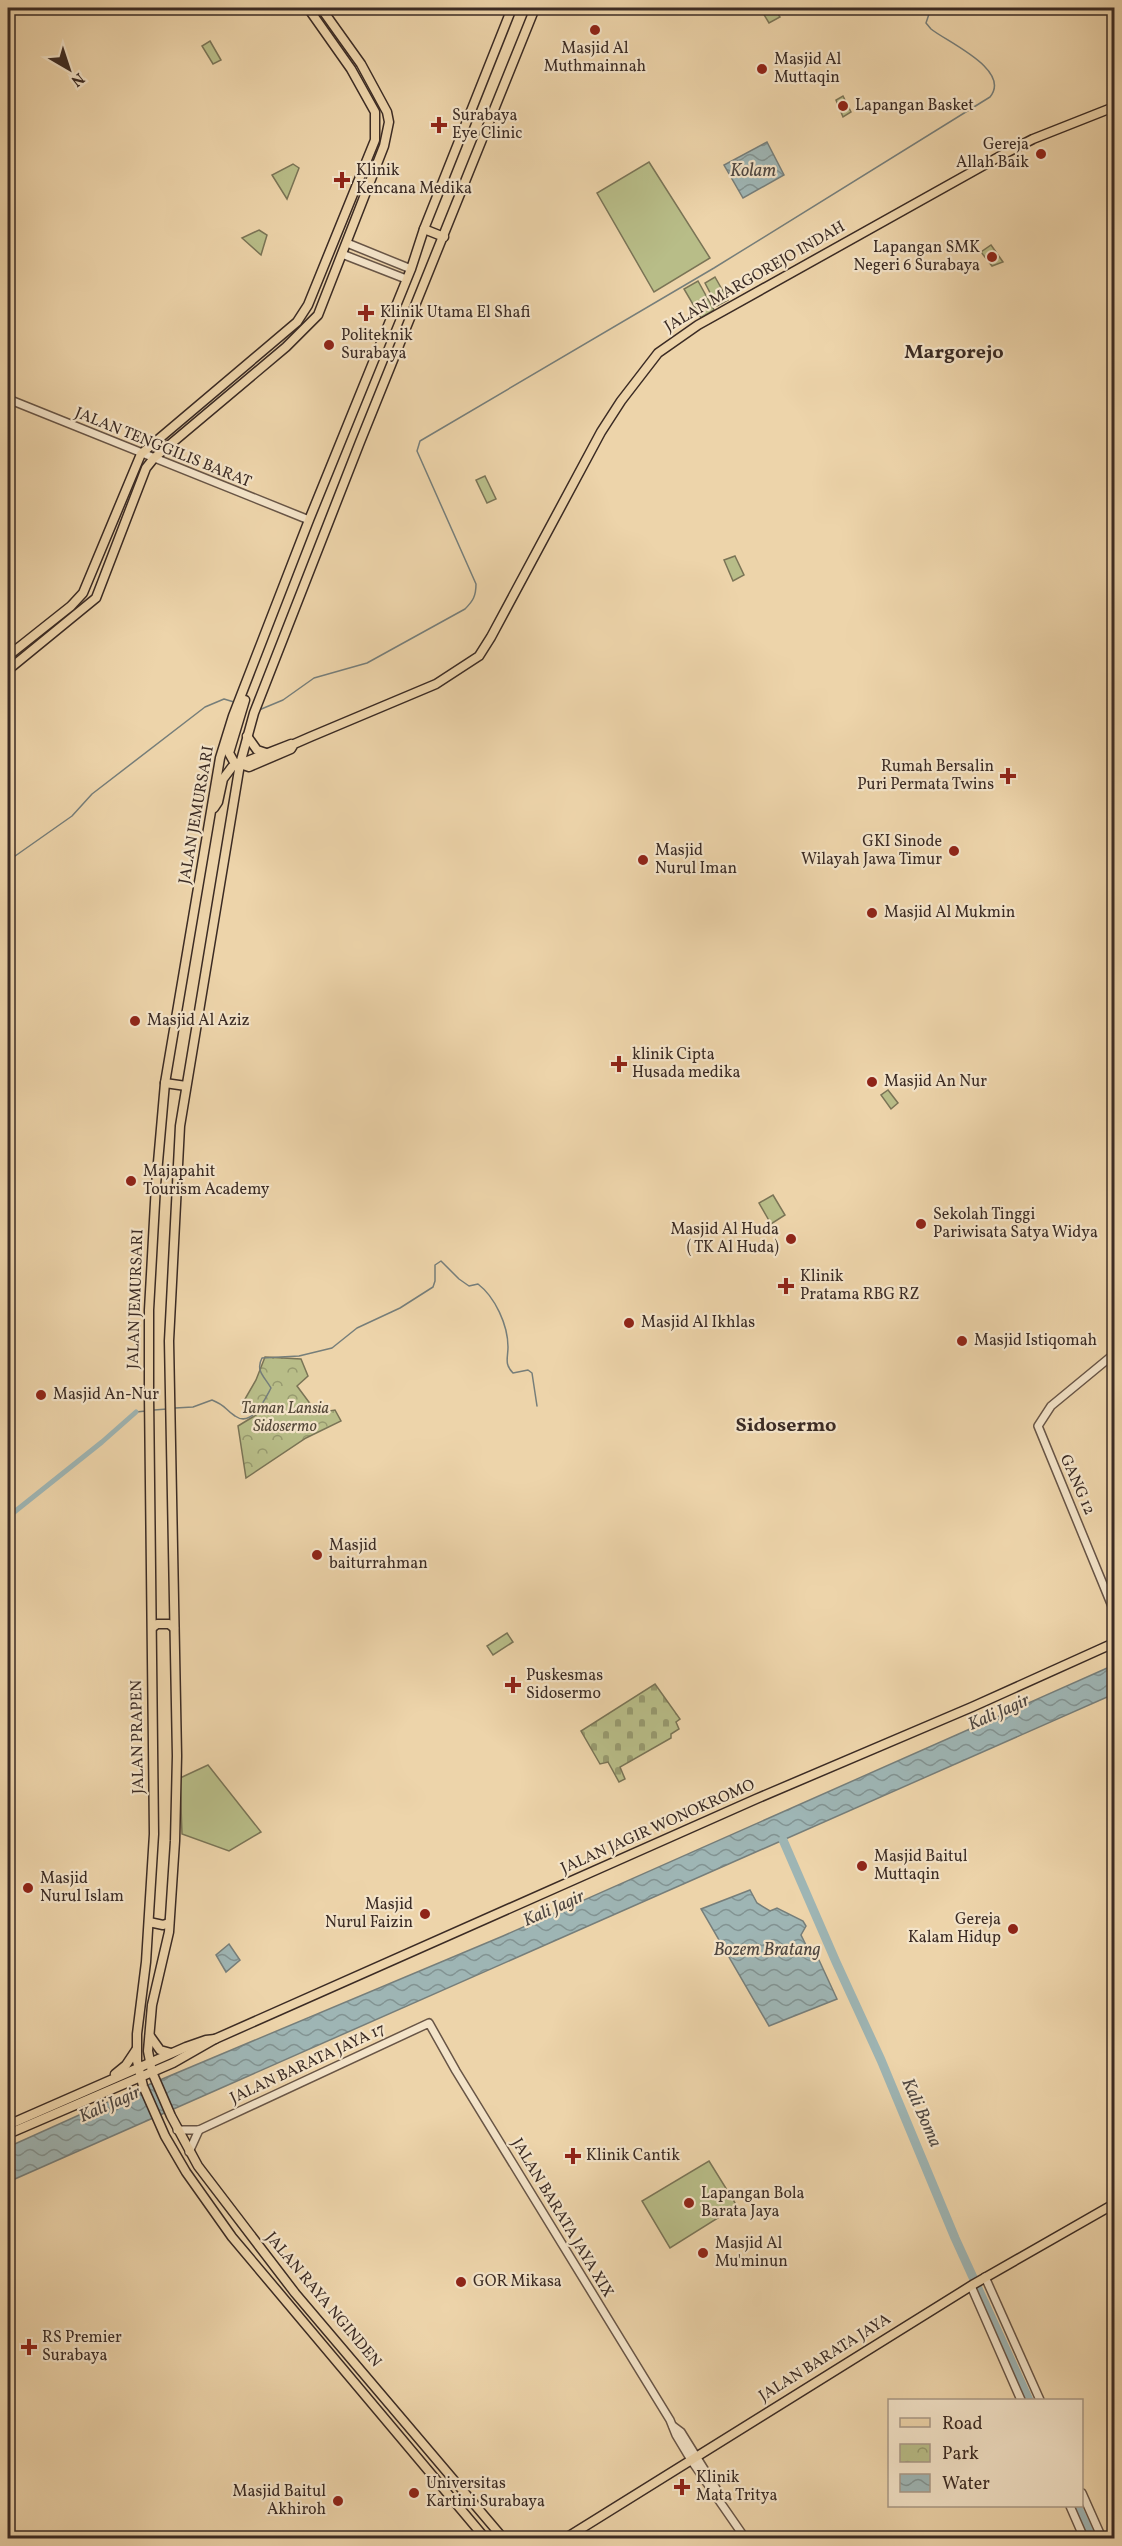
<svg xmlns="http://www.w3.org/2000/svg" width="1122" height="2546" font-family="Vollkorn,serif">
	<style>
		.green { fill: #b8bd88; stroke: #7a7456; stroke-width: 1.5 }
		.cemetery { fill: url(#cemetery-stones); stroke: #7a7456; stroke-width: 1.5 }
		.park { fill: url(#park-crowns); stroke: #7a7456; stroke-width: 1.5 }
		.water { fill: url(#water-waves); stroke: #767e7a; stroke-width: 1.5 }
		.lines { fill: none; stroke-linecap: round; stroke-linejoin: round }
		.stream { stroke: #767e7a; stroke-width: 1.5 }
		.canal { stroke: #9eb5b4; stroke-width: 5 }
		.river { stroke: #9eb5b4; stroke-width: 9 }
		.minor-casing { stroke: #685546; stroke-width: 10 }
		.major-casing { stroke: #3b2b24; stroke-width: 11 }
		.minor { stroke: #f3e3c8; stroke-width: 7 }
		.major { stroke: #edd4aa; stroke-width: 8 }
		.poi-dot { fill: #8f2418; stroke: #f3e3c8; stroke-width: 2 }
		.labels { text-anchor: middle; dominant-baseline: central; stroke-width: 4.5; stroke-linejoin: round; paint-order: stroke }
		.poi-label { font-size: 16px; fill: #3b2b24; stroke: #f3e3c8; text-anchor: start }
		.street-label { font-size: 16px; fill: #3b2b24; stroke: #f3e3c8 }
		.park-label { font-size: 16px; font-style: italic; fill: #544838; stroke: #f3e3c8 }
		.water-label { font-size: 18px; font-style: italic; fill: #4f4741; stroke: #f3e3c8 }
		.quarter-label { font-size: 20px; font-weight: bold; fill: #3b2b24; stroke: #f3e3c8 }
	</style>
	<defs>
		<pattern id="cemetery-stones" width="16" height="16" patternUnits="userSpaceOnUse" patternTransform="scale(1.5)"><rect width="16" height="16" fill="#b8bd88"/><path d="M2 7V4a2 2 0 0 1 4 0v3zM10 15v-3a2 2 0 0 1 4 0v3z" fill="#979a6f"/></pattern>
		<pattern id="park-crowns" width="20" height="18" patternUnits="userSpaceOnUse" patternTransform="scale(1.5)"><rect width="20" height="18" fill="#b8bd88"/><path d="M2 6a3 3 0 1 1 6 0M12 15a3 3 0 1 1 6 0" fill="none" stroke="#979a6f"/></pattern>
		<pattern id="water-waves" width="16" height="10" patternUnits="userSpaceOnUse" patternTransform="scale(1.5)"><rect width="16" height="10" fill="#9eb5b4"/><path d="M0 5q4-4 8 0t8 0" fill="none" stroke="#829392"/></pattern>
	</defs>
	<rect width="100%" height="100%" fill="#edd4aa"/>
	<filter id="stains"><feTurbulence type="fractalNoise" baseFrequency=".00333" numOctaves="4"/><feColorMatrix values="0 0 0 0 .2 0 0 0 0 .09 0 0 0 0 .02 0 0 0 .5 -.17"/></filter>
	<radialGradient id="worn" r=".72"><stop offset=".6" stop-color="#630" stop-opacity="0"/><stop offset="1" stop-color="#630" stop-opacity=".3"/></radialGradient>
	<g class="green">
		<polygon points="760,8 774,8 780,17 769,23"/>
		<polygon points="210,41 221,60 213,64 202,46"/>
		<polygon points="843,96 851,112 843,117 836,100"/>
		<polygon points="649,162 710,258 654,292 597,193"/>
		<polygon points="293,164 299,168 287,199 272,175"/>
		<polygon points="259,230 267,235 261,255 242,238"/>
		<polygon points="991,245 1003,262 992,266 981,252"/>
		<polygon points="715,277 728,300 717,306 705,283"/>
		<polygon points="698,281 714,310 701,318 684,289"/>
		<polygon points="485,476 496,499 487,503 476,480"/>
		<polygon points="735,556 744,575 733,581 724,560"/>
		<polygon points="14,1089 10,1134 8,1134 8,1093"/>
		<polygon points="888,1090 898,1103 891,1109 881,1095"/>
		<polygon points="773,1195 785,1215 771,1224 759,1203"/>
		<polygon points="507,1633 513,1642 493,1655 487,1646"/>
		<polygon points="208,1765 261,1832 229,1851 182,1834 180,1778"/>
		<polygon points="709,2161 737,2206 670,2248 642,2201"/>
	</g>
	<polygon class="cemetery" points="655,1684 680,1719 676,1722 679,1729 671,1734 671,1738 620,1767 625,1779 619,1782 608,1762 600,1764 581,1731"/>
	<polygon class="park" points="265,1357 301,1359 308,1376 297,1386 317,1413 335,1410 341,1421 306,1438 246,1478 238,1426 256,1415 245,1399 256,1380"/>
	<g class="water">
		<polygon points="767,142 784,175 743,198 724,165"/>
		<polygon points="1114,1665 1114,1694 8,2182 8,2147 117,2098 503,1936"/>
		<polygon points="750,1890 757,1903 770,1911 777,1908 803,1921 806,1926 801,1935 812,1957 819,1960 837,1999 769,2026 701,1909"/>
		<polygon points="229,1944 240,1960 226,1972 216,1955"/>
	</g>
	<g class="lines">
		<g class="stream">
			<path d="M259 710 283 700 314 678 367 663 465 609C473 601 476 596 476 584L417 451 420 441 714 268 990 97C1012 70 947 42 931 29L926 23 931 8"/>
			<polyline points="8,861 72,816 92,794 205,707 224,699 234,702"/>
			<path d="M175 1408 193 1407 212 1400C227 1406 224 1409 235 1416 252 1428 265 1399 271 1388 265 1377 255 1371 262 1358L299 1356 332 1348 357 1328 400 1308 433 1287 435 1281V1265L441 1261 459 1279 469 1286 478 1284C495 1297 508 1325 508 1347 508 1358 504 1364 513 1373L528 1370 532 1373 537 1406"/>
			<polyline points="154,1410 167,1409"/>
			<polyline points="136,1412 146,1411"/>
		</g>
		<polyline class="canal" points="8,1517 102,1442 136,1412"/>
		<g class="river">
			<polyline points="783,1840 836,1962 881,2060 955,2238 1029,2400"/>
			<polyline points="1077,2506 1092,2538"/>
		</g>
		<g class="minor-casing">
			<g id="minor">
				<polyline points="347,243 411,269"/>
				<polyline points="342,254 406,279"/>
				<polyline points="8,399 309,520"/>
				<polyline points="1114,1354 1051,1406 1038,1426 1114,1611"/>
				<polyline points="177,2130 199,2130 429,2023 456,2071 670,2420 676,2435 691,2460 745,2538"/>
				<polyline points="189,2152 199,2130"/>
				<polyline points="985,2277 1040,2400"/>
				<polyline points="971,2286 1021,2400"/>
				<polyline points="673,2426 681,2432 717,2490 719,2498"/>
				<polyline points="1082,2493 1102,2538"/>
				<polyline points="1070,2506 1084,2538"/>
			</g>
		</g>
		<g class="major-casing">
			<g id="major">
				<polyline points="424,229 444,237"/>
				<polyline points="8,656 71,606 83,593 141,454 297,322 308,305 375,140 375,112 351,69 308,8"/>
				<polyline points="8,670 96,598 146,468 154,458 286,347 318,315 384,146 389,122 387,112 361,64 321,8"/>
				<polyline points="245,700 229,753 234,762 249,767 291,749 294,744 310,737 436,684 479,656 491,637 601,432 621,401 658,353 698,325 1004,154 1033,139 1114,107"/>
				<polyline points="247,736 257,750 266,753"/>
				<polyline points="214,808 218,802 223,779 232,767 291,744"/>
				<polyline points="165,1083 186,1086"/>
				<polyline points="153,1627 157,1624 169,1624 174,1628"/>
				<polyline points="149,1922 163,1925 169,1923"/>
				<polyline points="150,2036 160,2050 171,2053"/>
				<polyline points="115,2074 126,2065 136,2050"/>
				<polyline points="8,2125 186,2047 206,2040 215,2039"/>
				<polyline points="8,2134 173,2063 215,2039 756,1799 972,1707 1114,1643"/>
				<polyline points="485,2538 232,2237 186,2172 165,2136 143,2086 137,2061 137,2034 146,1962 154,1834 149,1395 149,1310 156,1185 165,1083 220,758 233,716 309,520 411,269 424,229 512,8"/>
				<polyline points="503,2538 295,2293 198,2166 171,2116 152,2072 148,2051 152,2005 169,1932 175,1841 177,1756 169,1341 180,1126 240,764 254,713 360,442 535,8"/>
				<polyline points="566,2538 974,2284 1114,2204"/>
			</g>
		</g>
		<use href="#minor" class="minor"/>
		<use href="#major" class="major"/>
	</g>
	<g class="poi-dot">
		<circle cx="595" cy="30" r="6"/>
		<circle cx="762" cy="69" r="6"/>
		<circle cx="843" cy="106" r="6"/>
		<path d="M436 116h6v6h6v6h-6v6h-6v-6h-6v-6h6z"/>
		<circle cx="1041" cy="154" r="6"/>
		<path d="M339 171h6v6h6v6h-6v6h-6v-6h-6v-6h6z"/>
		<circle cx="992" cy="257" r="6"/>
		<path d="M363 304h6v6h6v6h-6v6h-6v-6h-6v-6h6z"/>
		<circle cx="329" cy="345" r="6"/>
		<path d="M1005 767h6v6h6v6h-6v6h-6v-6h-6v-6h6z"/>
		<circle cx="954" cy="851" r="6"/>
		<circle cx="643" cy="860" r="6"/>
		<circle cx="872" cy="913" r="6"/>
		<circle cx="135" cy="1021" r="6"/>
		<path d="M616 1055h6v6h6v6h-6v6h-6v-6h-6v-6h6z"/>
		<circle cx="872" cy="1082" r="6"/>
		<circle cx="131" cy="1181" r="6"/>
		<circle cx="921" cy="1224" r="6"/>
		<circle cx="791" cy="1239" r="6"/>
		<path d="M783 1277h6v6h6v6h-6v6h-6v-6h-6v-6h6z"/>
		<circle cx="629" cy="1323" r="6"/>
		<circle cx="962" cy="1341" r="6"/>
		<circle cx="41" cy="1395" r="6"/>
		<circle cx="317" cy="1555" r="6"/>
		<path d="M510 1676h6v6h6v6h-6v6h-6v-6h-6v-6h6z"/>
		<circle cx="862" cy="1866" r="6"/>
		<circle cx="28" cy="1888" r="6"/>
		<circle cx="425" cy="1914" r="6"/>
		<circle cx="1013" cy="1929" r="6"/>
		<path d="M570 2147h6v6h6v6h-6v6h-6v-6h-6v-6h6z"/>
		<circle cx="689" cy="2203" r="6"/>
		<circle cx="703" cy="2253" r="6"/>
		<circle cx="461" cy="2282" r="6"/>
		<path d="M26 2338h6v6h6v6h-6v6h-6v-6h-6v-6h6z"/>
		<path d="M679 2478h6v6h6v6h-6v6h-6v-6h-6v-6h6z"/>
		<circle cx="414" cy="2493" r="6"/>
		<circle cx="338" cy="2501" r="6"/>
	</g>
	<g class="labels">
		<g class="poi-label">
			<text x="595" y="49" text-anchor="middle">Masjid Al<tspan x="595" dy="18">Muthmainnah</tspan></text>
			<text x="774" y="60">Masjid Al<tspan x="774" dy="18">Muttaqin</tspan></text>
			<text x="855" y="106">Lapangan Basket</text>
			<text x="452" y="116">Surabaya<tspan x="452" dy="18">Eye Clinic</tspan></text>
			<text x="1029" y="145" text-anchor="end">Gereja<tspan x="1029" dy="18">Allah Baik</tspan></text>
			<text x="356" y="171">Klinik<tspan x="356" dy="18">Kencana Medika</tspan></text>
			<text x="980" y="248" text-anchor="end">Lapangan SMK<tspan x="980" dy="18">Negeri 6 Surabaya</tspan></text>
			<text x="380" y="313">Klinik Utama El Shafi</text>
			<text x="341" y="336">Politeknik<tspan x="341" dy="18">Surabaya</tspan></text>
			<text x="994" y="767" text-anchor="end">Rumah Bersalin<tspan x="994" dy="18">Puri Permata Twins</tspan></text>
			<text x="942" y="842" text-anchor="end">GKI Sinode<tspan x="942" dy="18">Wilayah Jawa Timur</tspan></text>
			<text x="655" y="851">Masjid<tspan x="655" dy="18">Nurul Iman</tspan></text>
			<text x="884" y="913">Masjid Al Mukmin</text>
			<text x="147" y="1021">Masjid Al Aziz</text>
			<text x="632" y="1055">klinik Cipta<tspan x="632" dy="18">Husada medika</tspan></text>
			<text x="884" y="1082">Masjid An Nur</text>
			<text x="143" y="1172">Majapahit<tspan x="143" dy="18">Tourism Academy</tspan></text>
			<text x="933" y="1215">Sekolah Tinggi<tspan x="933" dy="18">Pariwisata Satya Widya</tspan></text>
			<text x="779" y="1230" text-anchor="end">Masjid Al Huda<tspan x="779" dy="18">( TK Al Huda)</tspan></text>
			<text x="800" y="1277">Klinik<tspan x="800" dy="18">Pratama RBG RZ</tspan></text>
			<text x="641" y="1323">Masjid Al Ikhlas</text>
			<text x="974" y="1341">Masjid Istiqomah</text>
			<text x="53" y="1395">Masjid An-Nur</text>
			<text x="329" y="1546">Masjid<tspan x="329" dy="18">baiturrahman</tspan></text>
			<text x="526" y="1676">Puskesmas<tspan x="526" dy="18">Sidosermo</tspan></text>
			<text x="874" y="1857">Masjid Baitul<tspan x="874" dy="18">Muttaqin</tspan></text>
			<text x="40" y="1879">Masjid<tspan x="40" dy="18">Nurul Islam</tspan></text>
			<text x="413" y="1905" text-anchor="end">Masjid<tspan x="413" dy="18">Nurul Faizin</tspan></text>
			<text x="1001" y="1920" text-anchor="end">Gereja<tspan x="1001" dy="18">Kalam Hidup</tspan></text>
			<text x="586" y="2156">Klinik Cantik</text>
			<text x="701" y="2194">Lapangan Bola<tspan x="701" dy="18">Barata Jaya</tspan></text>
			<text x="715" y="2244">Masjid Al<tspan x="715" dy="18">Mu'minun</tspan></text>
			<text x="473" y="2282">GOR Mikasa</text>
			<text x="42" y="2338">RS Premier<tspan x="42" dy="18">Surabaya</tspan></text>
			<text x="696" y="2478">Klinik<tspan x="696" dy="18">Mata Tritya</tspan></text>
			<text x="426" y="2484">Universitas<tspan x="426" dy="18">Kartini Surabaya</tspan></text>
			<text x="326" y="2492" text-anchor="end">Masjid Baitul<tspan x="326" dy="18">Akhiroh</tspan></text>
		</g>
		<g class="street-label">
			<text transform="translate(755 277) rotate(-30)">JALAN MARGOREJO INDAH</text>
			<text transform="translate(163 448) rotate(22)">JALAN TENGGILIS BARAT</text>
			<text transform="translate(197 815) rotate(-80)">JALAN JEMURSARI</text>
			<text transform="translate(136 1299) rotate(-88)">JALAN JEMURSARI</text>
			<text transform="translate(1077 1485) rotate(66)">GANG 12</text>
			<text transform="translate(138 1737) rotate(-91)">JALAN PRAPEN</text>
			<text transform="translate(658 1827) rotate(-24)">JALAN JAGIR WONOKROMO</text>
			<text transform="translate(308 2064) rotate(-25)">JALAN BARATA JAYA 17</text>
			<text transform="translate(562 2218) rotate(59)">JALAN BARATA JAYA XIX</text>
			<text transform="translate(323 2300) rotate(50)">JALAN RAYA NGINDEN</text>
			<text transform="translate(825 2358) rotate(-32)">JALAN BARATA JAYA</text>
		</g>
		<g class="park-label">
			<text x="285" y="1409">Taman Lansia<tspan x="285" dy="18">Sidosermo</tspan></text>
		</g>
		<g class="water-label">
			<text x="753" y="171">Kolam</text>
			<text transform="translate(999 1713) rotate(-24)">Kali Jagir</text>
			<text transform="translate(554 1909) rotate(-24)">Kali Jagir</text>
			<text x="767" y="1950">Bozem Bratang</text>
			<text transform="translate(110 2105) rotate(-24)">Kali Jagir</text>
			<text transform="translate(921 2113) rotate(66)">Kali Boma</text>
		</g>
		<g class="quarter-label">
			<text x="954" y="353">Margorejo</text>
			<text x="786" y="1426">Sidosermo</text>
		</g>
	</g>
	<rect width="1122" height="2546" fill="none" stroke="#edd4aa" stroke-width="30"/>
	<rect x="9" y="9" width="1104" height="2528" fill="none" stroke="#3b2b24" stroke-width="3"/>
	<rect x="15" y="15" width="1092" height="2516" fill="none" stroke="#3b2b24" stroke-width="1.5"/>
	<rect x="888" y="2399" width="195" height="108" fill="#f3e3c8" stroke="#a99986" stroke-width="1.5"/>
	<rect x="900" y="2418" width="30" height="9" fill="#edd4aa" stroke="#a99986" stroke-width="1.5"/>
	<text x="942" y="2429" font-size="18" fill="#3b2b24">Road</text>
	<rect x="900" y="2444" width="30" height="18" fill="url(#park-crowns)" stroke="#a99986" stroke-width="1.5"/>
	<text x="942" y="2459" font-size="18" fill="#3b2b24">Park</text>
	<rect x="900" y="2474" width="30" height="18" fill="url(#water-waves)" stroke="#a99986" stroke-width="1.5"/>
	<text x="942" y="2489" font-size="18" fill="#3b2b24">Water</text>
	<g transform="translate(69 69) rotate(141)" stroke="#f3e3c8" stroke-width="4.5" paint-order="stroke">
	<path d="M0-4.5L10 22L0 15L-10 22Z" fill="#3b2b24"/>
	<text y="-9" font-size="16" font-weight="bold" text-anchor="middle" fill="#3b2b24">N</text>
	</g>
	<rect width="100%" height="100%" filter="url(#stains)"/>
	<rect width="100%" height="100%" fill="url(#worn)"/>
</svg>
